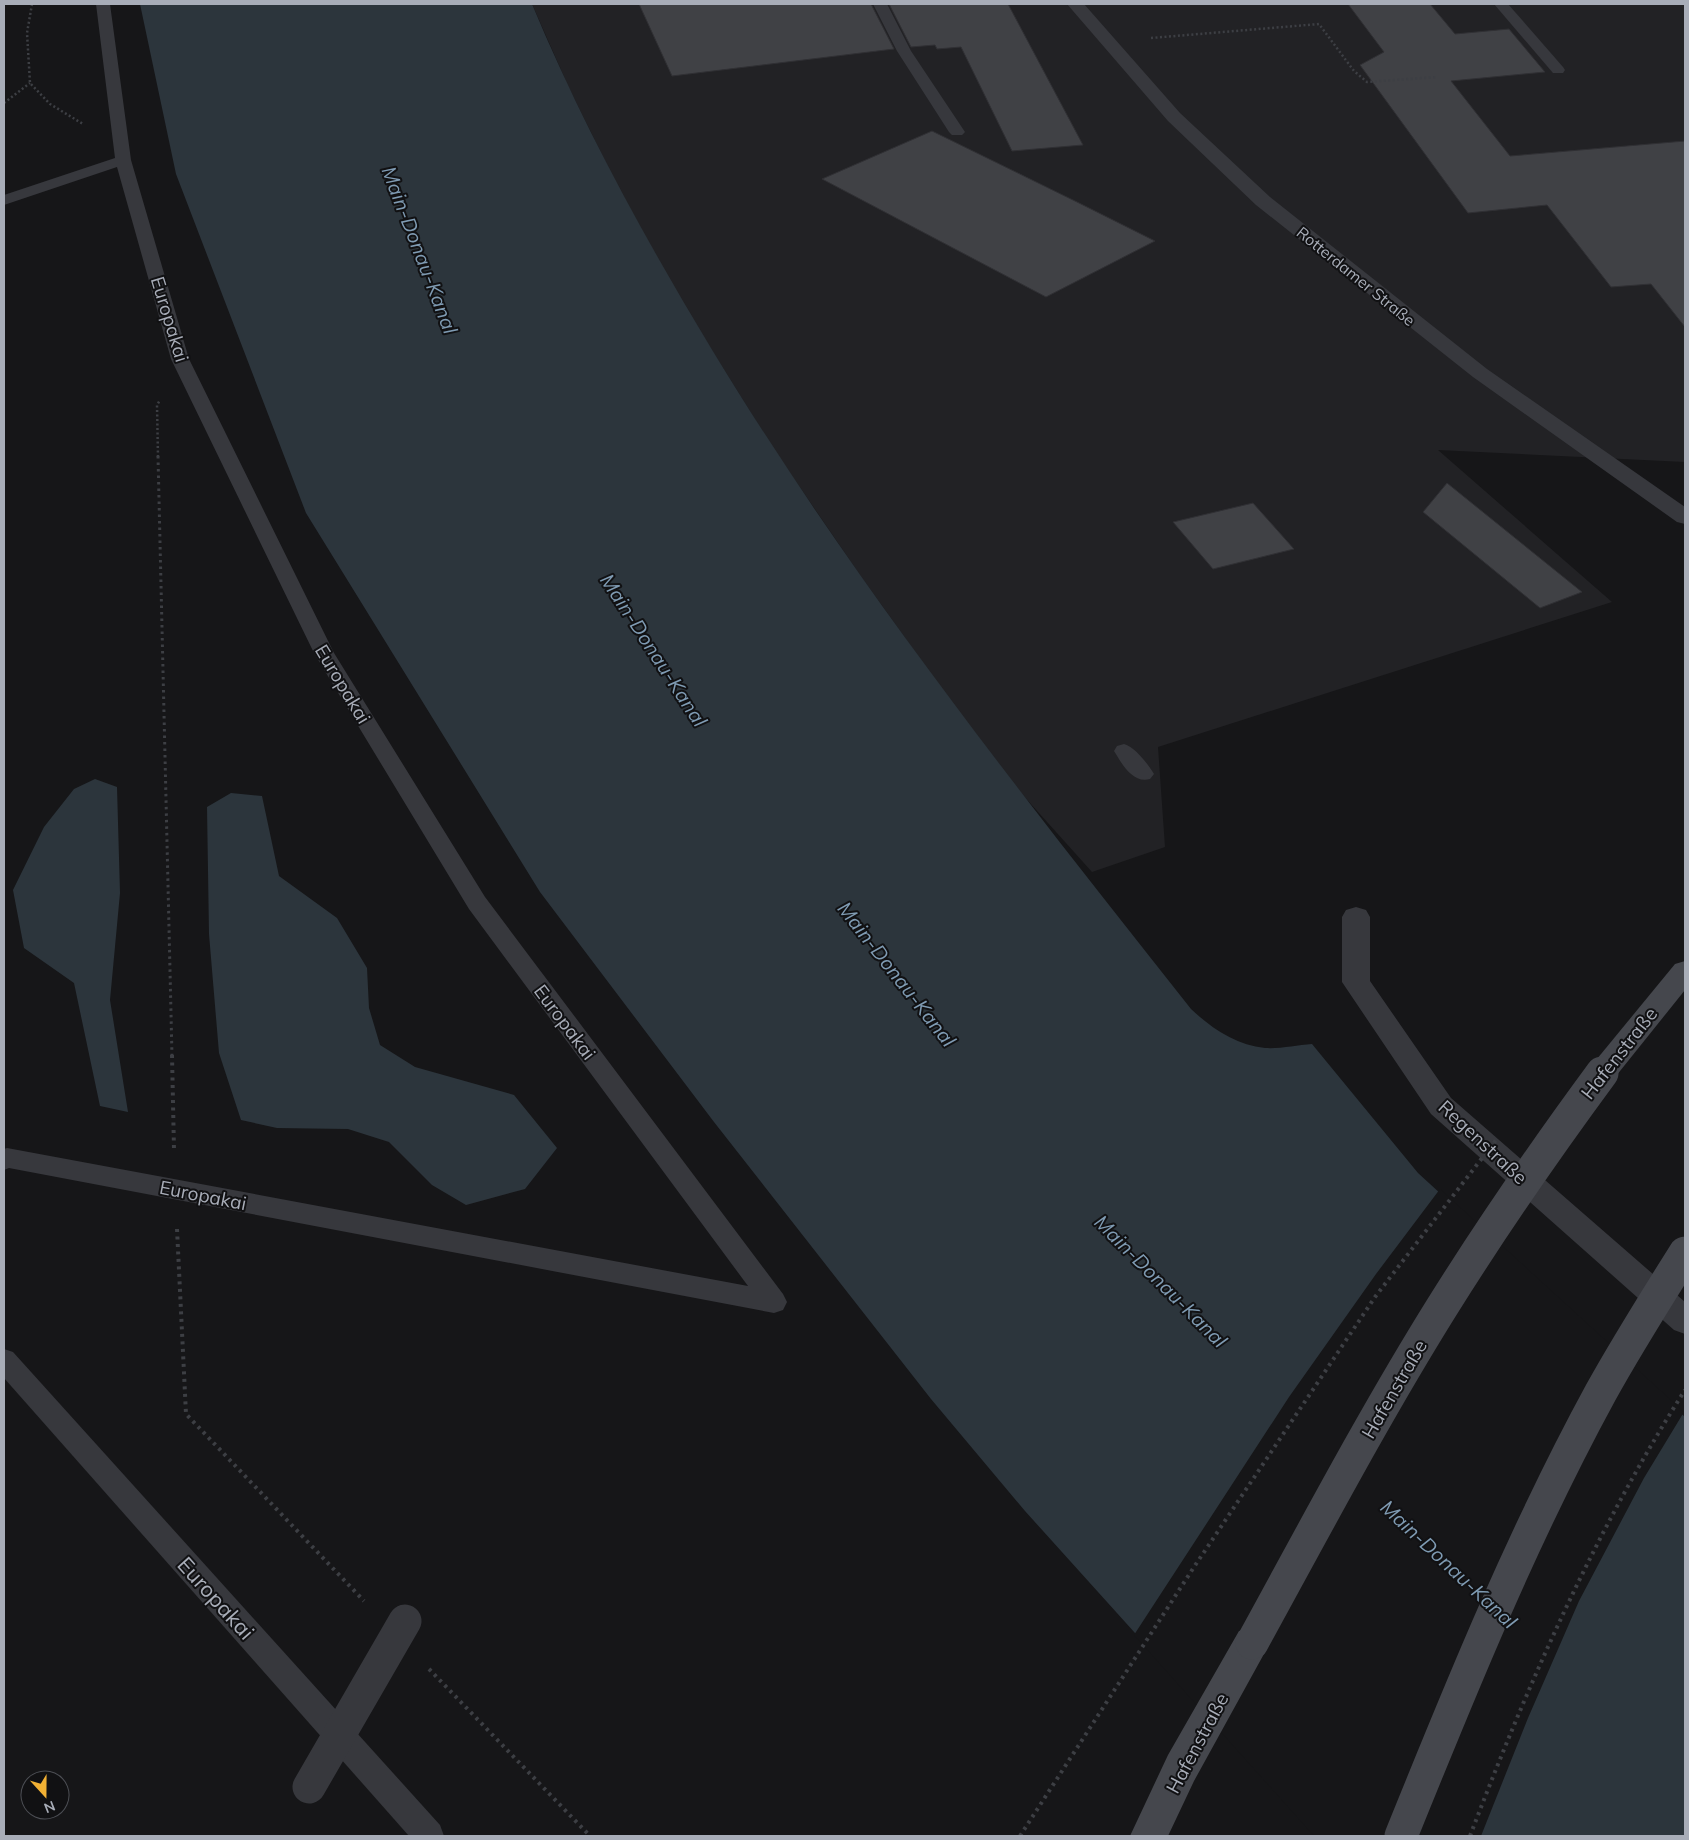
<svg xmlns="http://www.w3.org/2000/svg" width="1689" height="1840" font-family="Mulish,sans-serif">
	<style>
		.built { fill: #222225 }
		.water { fill: #2c353c }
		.pier { fill: #161618 }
		.building { fill: #404145; stroke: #303034 }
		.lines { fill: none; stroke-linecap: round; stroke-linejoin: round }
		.path-far2 { stroke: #3d3f44; stroke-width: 2.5; stroke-dasharray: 2 2.5; stroke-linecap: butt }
		.path-far1 { stroke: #3d3f44; stroke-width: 3; stroke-dasharray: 2.5 4; stroke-linecap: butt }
		.path { stroke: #3d3f44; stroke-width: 4; stroke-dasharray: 3 4.5; stroke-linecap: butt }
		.service { fill: #37383d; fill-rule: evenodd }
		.minor { fill: #37383d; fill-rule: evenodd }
		.secondary { fill: #45474d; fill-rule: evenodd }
		.path-bridge { stroke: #3d3f44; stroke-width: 4; stroke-dasharray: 3 4.5; stroke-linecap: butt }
		.minor-bridge { stroke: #37383d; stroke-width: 33 }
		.secondary-bridge { stroke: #45474d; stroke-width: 33 }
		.labels { text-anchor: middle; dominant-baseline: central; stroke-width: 4; stroke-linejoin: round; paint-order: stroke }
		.far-street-label { font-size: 16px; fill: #a8adb8; stroke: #111113 }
		.street-label { font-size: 19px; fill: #a8adb8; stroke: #111113 }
		.water-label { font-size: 20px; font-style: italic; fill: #7f9bb3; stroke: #111113 }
		.near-street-label { font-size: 22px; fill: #a8adb8; stroke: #111113 }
	</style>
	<rect width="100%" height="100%" fill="#161618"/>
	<polygon class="built" points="532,4 1685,4 1685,462 1438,450 1612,602 1158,747 1165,847 1092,872 1021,793 941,688 860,575 771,445 685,307 620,191 569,88"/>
	<g class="water">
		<path d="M140 4H532C582 124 644 237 711 348 852 581 1022 795 1191 1009 1211 1028 1236 1045 1265 1048 1280 1049 1297 1045 1312 1044L1418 1173 1685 1417V1836H1318L1025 1511 931 1399 714 1122 540 892 306 513 176 174Z"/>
		<polygon points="95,779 117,787 120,893 110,1000 128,1112 100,1106 74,983 24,948 13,890 44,827 74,789"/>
		<polygon points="231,793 262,796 279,876 337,918 367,968 369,1008 380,1045 415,1067 514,1095 557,1148 525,1189 466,1205 432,1185 389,1142 348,1129 277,1128 241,1120 219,1053 209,934 207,807"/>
	</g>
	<polygon class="pier" points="1440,1189 1684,1412 1644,1478 1579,1601 1528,1718 1481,1836 1314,1836 1134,1635 1289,1397 1376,1274"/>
	<g class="building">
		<polygon points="639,4 871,4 894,49 672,76"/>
		<polygon points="889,4 1008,4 1083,145 1012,151 961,47 937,49 935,45 911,47"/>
		<polygon points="1348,4 1430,4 1455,34 1509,29 1545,72 1451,81 1510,156 1685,141 1685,327 1651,284 1611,287 1547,205 1468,213 1360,65 1384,52"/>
		<polygon points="932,131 1075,201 1155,241 1046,297 822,179"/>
		<polygon points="1447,483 1582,592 1540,608 1423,512"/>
		<polygon points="1253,503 1294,549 1213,569 1173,522"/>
	</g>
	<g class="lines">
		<g class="path-far2">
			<polyline points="32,4 27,33 30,83 50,104 83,124"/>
			<polyline points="1151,38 1319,24 1354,71 1367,82 1437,77"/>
			<polyline points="4,103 30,83"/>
			<polyline points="158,457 157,405 160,400"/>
		</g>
		<polyline class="path-far1" points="158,456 172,1056"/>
		<g class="path">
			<polyline points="172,1055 174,1150"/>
			<polyline points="177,1229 186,1414 364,1601"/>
			<polyline points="429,1669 590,1836"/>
			<path d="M1470 1836C1528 1683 1597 1528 1685 1390"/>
		</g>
		<g class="service">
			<polygon points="96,4 110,4 131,160 189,359 334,653 485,897 783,1294 787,1302 783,1310 774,1313 9,1168 4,1170 4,1149 7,1148 748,1286 469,909 314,653 171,359 117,167 4,205 4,195 115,158"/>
			<polygon points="873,4 887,4 911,51 965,132 962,135 952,135 949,132 897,51"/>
			<polygon points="1494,4 1508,4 1563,67 1565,70 1563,73 1553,73"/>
			<path d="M1124 744C1136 748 1147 763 1154 774L1150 779C1133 784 1122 764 1114 751L1117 746Z"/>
			<polygon points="4,1349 13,1352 440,1825 444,1836 409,1836 4,1378"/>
		</g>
		<g class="minor">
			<polygon points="1067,4 1084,4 1180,113 1270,197 1487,369 1685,507 1685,524 1677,522 1473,377 1256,205 1168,121"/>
			<polygon points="1356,907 1366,910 1370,917 1370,981 1451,1098 1685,1302 1685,1334 1674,1330 1431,1114 1342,982 1342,917 1346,910"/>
		</g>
		<g class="secondary">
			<polygon points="1685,961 1685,990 1612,1081 1602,1084 1592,1081 1587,1073 1592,1065 1675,964"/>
			<polygon points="1252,1627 1265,1631 1270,1643 1194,1781 1168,1836 1130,1836 1168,1755 1239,1631"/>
		</g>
		<polyline class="path-bridge" points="1020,1836 1194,1567 1375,1297 1496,1140"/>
		<polyline class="minor-bridge" points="309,1787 405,1621"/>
		<g class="secondary-bridge">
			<path d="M1252 1643C1314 1530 1374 1416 1442 1307 1492 1227 1546 1149 1602 1073"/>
			<path d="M1401 1836C1462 1685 1523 1535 1601 1392 1627 1345 1656 1299 1685 1253"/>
		</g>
	</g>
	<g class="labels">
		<g class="far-street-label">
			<text transform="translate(1356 276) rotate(39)">Rotterdamer Straße</text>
		</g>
		<g class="street-label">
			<text transform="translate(170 319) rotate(73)">Europakai</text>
			<text transform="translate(343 684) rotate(59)">Europakai</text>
			<text transform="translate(565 1022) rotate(53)">Europakai</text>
			<text transform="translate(1619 1053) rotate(-52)">Hafenstraße</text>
			<text transform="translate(1483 1142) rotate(43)">Regenstraße</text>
			<text transform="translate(203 1195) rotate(11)">Europakai</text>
			<text transform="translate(1394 1389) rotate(-60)">Hafenstraße</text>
			<text transform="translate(1197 1743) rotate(-62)">Hafenstraße</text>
		</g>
		<g class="water-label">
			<text transform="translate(420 250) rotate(69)">Main-Donau-Kanal</text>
			<text transform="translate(654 650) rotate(57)">Main-Donau-Kanal</text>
			<text transform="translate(897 974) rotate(52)">Main-Donau-Kanal</text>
			<text transform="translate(1161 1281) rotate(45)">Main-Donau-Kanal</text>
			<text transform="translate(1449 1564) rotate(43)">Main-Donau-Kanal</text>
		</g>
		<g class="near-street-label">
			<text transform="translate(216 1598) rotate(48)">Europakai</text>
		</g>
	</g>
	<rect width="1689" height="1840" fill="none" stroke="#a8adb8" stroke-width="10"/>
	<g transform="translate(45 1795) rotate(159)"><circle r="24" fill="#111113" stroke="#4d4f55"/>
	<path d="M0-4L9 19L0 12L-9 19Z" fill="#f2b134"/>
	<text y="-8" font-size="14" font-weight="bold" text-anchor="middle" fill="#a8adb8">N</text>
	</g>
</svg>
